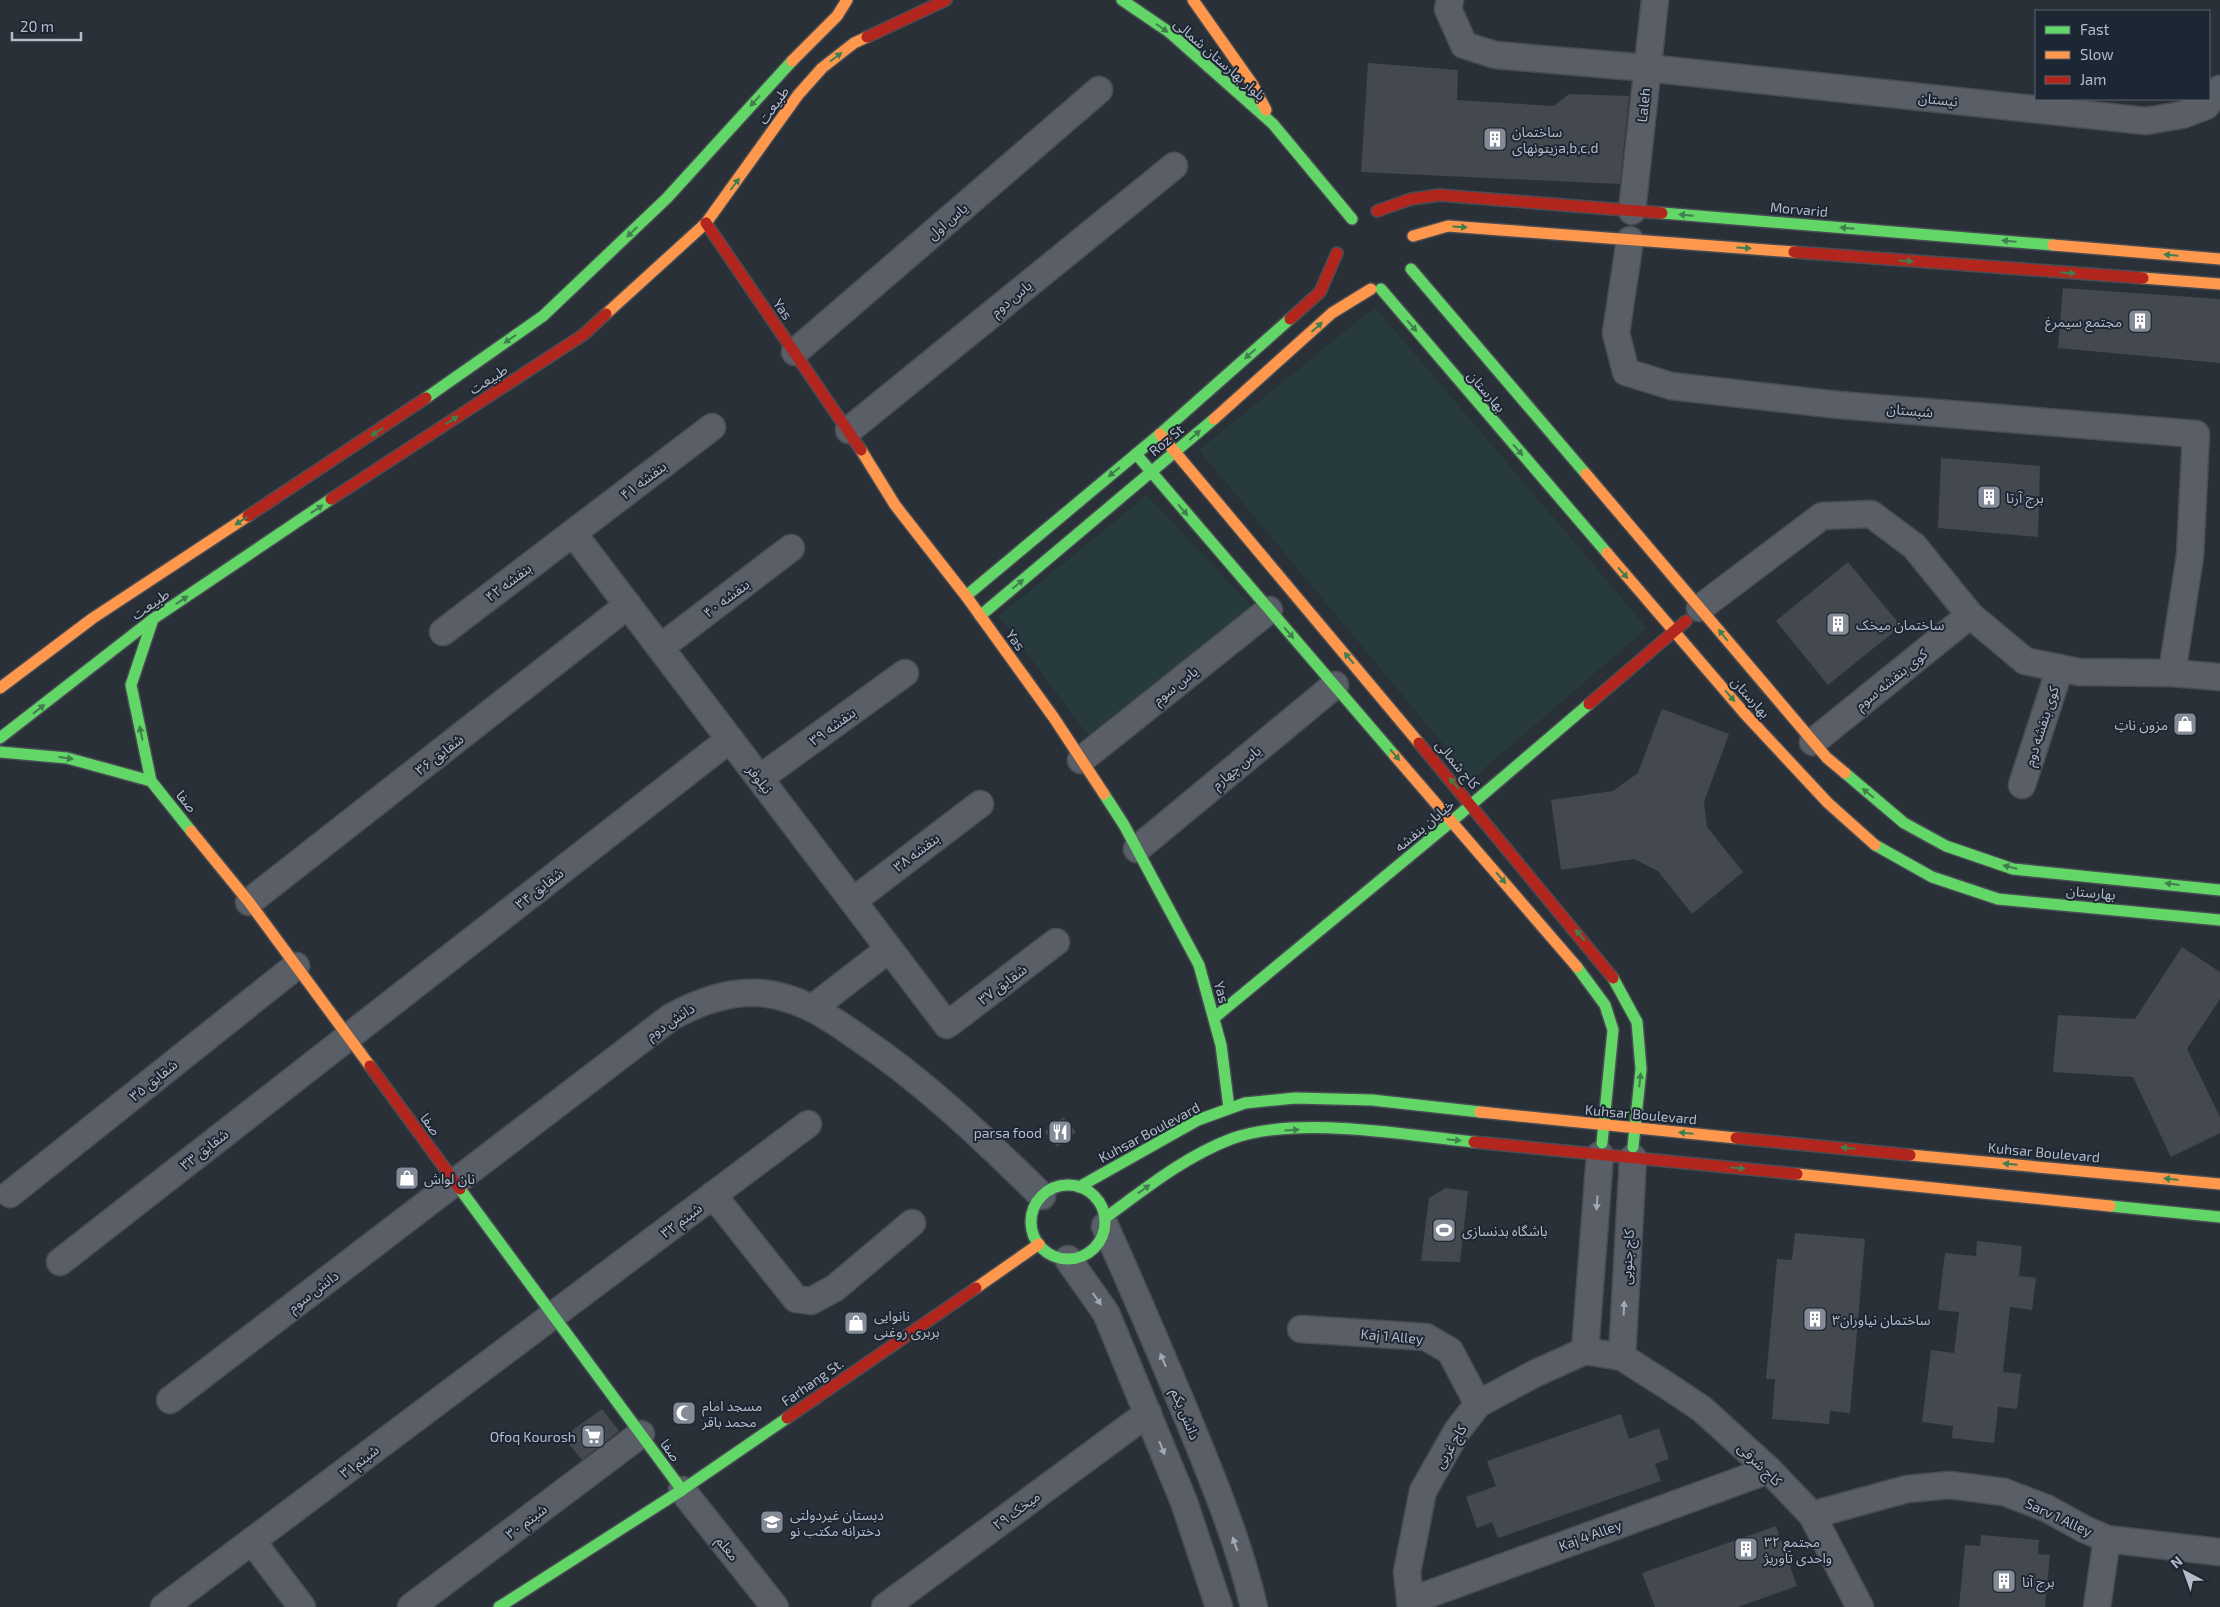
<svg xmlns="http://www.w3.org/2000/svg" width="2220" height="1607" font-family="'Exo 2','Noto Sans Arabic',sans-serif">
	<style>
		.green { fill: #273a3e }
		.building { fill: #444950 }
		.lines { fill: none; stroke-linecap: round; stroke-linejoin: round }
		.street-casing { stroke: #484c53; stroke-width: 29 }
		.fast-casing { stroke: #484c53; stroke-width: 14 }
		.slow-casing { stroke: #484c53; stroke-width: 14 }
		.jam-casing { stroke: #484c53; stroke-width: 14 }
		.street { stroke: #5a5e66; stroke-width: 26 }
		.fast { stroke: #63d668; stroke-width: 11 }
		.slow { stroke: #ff974d; stroke-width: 11 }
		.jam { stroke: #b3261e; stroke-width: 11 }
		.oneway { fill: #407e4e }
		.oneway2 { fill: #a2a9b5 }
		.labels { text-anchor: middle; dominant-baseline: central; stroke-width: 4; stroke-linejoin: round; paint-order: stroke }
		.street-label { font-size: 14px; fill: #b4bcc9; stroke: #1d2633 }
		.poi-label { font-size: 14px; fill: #b4bcc9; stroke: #1d2633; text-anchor: start }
	</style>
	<rect width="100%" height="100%" fill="#2a3038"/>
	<g class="green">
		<polygon points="1375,307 1647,628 1472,779 1199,450"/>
		<polygon points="1147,495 1253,608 1088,735 999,616"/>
	</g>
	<g class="building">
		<polygon points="1368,63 1458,70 1457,100 1554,106 1569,94 1629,96 1620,184 1361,172"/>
		<polygon points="2063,288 2220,299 2220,363 2058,348"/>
		<polygon points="1941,458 2040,466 2038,537 1938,528"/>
		<polygon points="1848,562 1901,626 1828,685 1776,621"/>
		<polygon points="1662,709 1729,734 1704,802 1707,827 1743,872 1692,914 1658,871 1634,859 1561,870 1551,800 1613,791 1638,773"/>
		<polygon points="2182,947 2220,972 2220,999 2187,1049 2220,1117 2220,1133 2171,1157 2133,1077 2053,1072 2058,1015 2135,1019"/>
		<polygon points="1063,1117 1076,1132 1057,1147 1045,1132"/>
		<polygon points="1446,1188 1468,1191 1460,1262 1421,1261 1429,1198"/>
		<polygon points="1795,1233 1865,1239 1850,1413 1830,1411 1829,1424 1772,1419 1775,1379 1766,1379 1777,1259 1792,1260"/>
		<polygon points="1977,1241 2022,1246 2019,1276 2036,1278 2032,1310 2010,1307 2003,1372 2021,1374 2017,1409 1998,1407 1994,1443 1952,1438 1953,1426 1922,1422 1931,1350 1954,1353 1959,1312 1938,1310 1945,1253 1976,1256"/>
		<polygon points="602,1409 619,1431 582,1460 563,1437"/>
		<polygon points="1621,1414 1629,1439 1659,1428 1669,1459 1655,1464 1661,1481 1498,1538 1492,1522 1477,1528 1466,1497 1496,1486 1487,1461"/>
		<polygon points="1776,1526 1797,1586 1738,1607 1655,1607 1642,1573"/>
		<polygon points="1981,1535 2039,1540 2038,1554 2050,1555 2045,1607 1959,1607 1965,1545 1980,1546"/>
	</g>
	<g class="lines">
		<g class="street-casing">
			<g id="street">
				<polyline points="1450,0 1448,9 1464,45 1495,55 1647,68 2146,121 2182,115 2206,106 2220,89"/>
				<polyline points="1632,211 1655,0"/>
				<polyline points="1630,240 1616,333 1626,372 1671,386 1839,405 2196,434 2190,556 2172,673"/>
				<polyline points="795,352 1099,90"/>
				<polyline points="849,430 1174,166"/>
				<polyline points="573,533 947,1025 1056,942"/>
				<polyline points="1700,608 1822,516 1871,514 1914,546 1970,615 2025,661 2079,672 2172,673 2220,677"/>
				<polyline points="443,632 712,427"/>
				<polyline points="661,647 791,548"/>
				<polyline points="1813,742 1970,615"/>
				<polyline points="1081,760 1269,610"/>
				<polyline points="760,778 905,673"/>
				<polyline points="2022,785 2060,668"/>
				<polyline points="1137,849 1335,685"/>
				<polyline points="853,901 980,804"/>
				<polyline points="249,902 628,605"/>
				<polyline points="814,1007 889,949"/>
				<polyline points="10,1194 296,966"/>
				<polyline points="713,1195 796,1299 811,1301 835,1288 912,1223"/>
				<path d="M1105 1226C1134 1290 1162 1356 1189 1421 1214 1482 1239 1543 1254 1607"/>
				<polyline points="1068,1259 1106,1313 1184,1502 1219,1607"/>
				<polyline points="60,1262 730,739"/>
				<polyline points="1301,1329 1426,1337 1450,1351 1478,1404"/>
				<polyline points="1585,1351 1622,1357 1666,1385 1702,1409 1769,1470 1812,1515 1860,1607"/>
				<polyline points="1585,1351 1600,1155"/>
				<polyline points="1622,1357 1633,1158"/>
				<path d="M170 1400 671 1017C699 1002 728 991 761 993 799 997 826 1015 856 1036 925 1082 983 1138 1042 1196"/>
				<polyline points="682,1490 775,1607"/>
				<polyline points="1812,1515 1907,1489 1950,1485 2004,1492 2046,1508 2084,1529 2107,1539 2220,1552"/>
				<polyline points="252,1541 302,1607"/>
				<polyline points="1410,1601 1769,1470"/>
				<polyline points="164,1607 808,1124"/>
				<polyline points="411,1607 641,1434"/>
				<polyline points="885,1607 1148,1413"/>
				<polyline points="1411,1607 1407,1572 1423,1491 1457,1431 1478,1404 1536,1373 1585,1351"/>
				<polyline points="2097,1607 2107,1539"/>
			</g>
		</g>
		<g class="fast-casing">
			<g id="fast">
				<polyline points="1122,0 1169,32 1273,124 1352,219"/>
				<polyline points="1662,213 2053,245"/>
				<polyline points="1411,269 1586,474"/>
				<polyline points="1381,289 1607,553"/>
				<polyline points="426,398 543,316 667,198 792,61"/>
				<polyline points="1136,454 1395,756"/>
				<polyline points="966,596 1160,434 1290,319"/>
				<polyline points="980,616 1214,419"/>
				<polyline points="153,619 131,685 151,781 191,831"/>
				<polyline points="0,738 153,619 331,499"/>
				<polyline points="0,752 67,758 151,781"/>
				<polyline points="1845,773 1904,823 1946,846 2013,869 2220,890"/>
				<polyline points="1104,794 1124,825 1199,965 1221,1045 1229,1108"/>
				<polyline points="1875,845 1932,877 1998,899 2220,920"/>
				<polyline points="1577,967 1605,1005 1613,1030 1602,1143"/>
				<polyline points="1613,978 1637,1022 1641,1069 1633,1147"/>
				<polyline points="1214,1018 1452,821 1589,704"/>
				<circle cx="1068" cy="1222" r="37"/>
				<polyline points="1079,1187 1198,1120 1245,1103 1295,1098 1372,1100 1480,1112"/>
				<polyline points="460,1189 682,1490"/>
				<polyline points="2110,1206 2220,1217"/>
				<path d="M1105 1218C1145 1189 1184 1157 1231 1139 1296 1115 1405 1135 1474 1142"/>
				<polyline points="499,1607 682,1490 787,1418"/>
			</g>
		</g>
		<g class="slow-casing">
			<g id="slow">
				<polyline points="1193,0 1253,85 1266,110"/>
				<polyline points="792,61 837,16 847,0"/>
				<polyline points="1413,236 1448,226 1794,252"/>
				<polyline points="2053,245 2220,259"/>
				<polyline points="2143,278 2220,284"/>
				<polyline points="606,314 706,223 798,95 822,68 854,43 867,37"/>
				<polyline points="1214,419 1332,313 1371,289"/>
				<polyline points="1160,434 1419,743"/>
				<polyline points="861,450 895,505 966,596 1054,718 1104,794"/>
				<polyline points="1586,474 1827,758 1845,773"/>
				<polyline points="1607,553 1745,714 1828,803 1875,845"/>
				<polyline points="0,688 93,618 248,516"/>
				<polyline points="1395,756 1577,967"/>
				<polyline points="191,831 249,902 370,1066"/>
				<polyline points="1480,1112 1736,1138"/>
				<polyline points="1910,1155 2220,1184"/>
				<polyline points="1797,1174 2110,1206"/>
				<polyline points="976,1288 1039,1244"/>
			</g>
		</g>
		<g class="jam-casing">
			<g id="jam">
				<polyline points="867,37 946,0"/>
				<polyline points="1377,211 1411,199 1439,195 1662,213"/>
				<polyline points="706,223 861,450"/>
				<polyline points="1794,252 2143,278"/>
				<polyline points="1290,319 1320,292 1337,253"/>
				<polyline points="331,499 583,335 606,314"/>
				<polyline points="248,516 426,398"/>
				<polyline points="1589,704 1686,621"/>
				<polyline points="1419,743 1613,978"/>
				<polyline points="370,1066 460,1189"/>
				<polyline points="1736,1138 1910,1155"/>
				<polyline points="1474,1142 1797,1174"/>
				<polyline points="787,1418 976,1288"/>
			</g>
		</g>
		<use href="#street" class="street"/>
		<use href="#fast" class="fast"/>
		<use href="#slow" class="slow"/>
		<use href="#jam" class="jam"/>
	</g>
	<defs><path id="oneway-solid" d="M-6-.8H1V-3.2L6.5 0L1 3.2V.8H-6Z" transform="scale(1.25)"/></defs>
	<g class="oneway">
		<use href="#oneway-solid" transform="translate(1162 28) rotate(35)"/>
		<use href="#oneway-solid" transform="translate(836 57) rotate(-37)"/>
		<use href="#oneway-solid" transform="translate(755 101) rotate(132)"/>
		<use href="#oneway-solid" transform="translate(735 184) rotate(-53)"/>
		<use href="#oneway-solid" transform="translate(1686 215) rotate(-175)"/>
		<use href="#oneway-solid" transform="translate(1460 227) rotate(4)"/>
		<use href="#oneway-solid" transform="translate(1847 228) rotate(-175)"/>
		<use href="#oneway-solid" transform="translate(632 232) rotate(136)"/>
		<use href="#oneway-solid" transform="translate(2009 241) rotate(-175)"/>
		<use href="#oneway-solid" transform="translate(1744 248) rotate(4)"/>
		<use href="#oneway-solid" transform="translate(2171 255) rotate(-175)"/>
		<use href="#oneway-solid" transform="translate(1906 261) rotate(4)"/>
		<use href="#oneway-solid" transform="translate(2068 273) rotate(4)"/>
		<use href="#oneway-solid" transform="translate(1412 326) rotate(49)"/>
		<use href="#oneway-solid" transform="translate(1317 327) rotate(-42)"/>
		<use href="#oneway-solid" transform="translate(510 339) rotate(145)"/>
		<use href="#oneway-solid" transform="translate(1250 354) rotate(138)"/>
		<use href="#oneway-solid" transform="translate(452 420) rotate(-33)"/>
		<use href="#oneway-solid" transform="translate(377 432) rotate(147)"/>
		<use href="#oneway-solid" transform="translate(1195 435) rotate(-42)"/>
		<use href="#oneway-solid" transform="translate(1518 450) rotate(49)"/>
		<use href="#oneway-solid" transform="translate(1114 472) rotate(140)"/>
		<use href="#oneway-solid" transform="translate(317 509) rotate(-34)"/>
		<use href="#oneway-solid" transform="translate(1183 510) rotate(49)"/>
		<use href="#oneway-solid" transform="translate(241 521) rotate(147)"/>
		<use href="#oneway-solid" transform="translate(1623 573) rotate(49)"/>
		<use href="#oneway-solid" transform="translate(1018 584) rotate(-40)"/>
		<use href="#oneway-solid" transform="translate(182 600) rotate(-34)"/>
		<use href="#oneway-solid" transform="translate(1289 633) rotate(49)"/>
		<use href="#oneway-solid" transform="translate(1723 635) rotate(-129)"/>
		<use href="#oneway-solid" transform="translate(1349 658) rotate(-130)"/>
		<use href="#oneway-solid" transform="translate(1730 696) rotate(49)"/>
		<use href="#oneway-solid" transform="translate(39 709) rotate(-38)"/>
		<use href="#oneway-solid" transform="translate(141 733) rotate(-102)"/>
		<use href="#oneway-solid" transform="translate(1395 755) rotate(49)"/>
		<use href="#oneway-solid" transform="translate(66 758) rotate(9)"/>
		<use href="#oneway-solid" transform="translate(1454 783) rotate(-130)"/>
		<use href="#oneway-solid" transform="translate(1868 793) rotate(-140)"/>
		<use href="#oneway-solid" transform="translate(2010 867) rotate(-166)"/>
		<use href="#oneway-solid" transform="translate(1501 878) rotate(49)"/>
		<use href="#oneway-solid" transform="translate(2172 884) rotate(-173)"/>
		<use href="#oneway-solid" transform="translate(1580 935) rotate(-130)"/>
		<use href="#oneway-solid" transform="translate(1640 1080) rotate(-84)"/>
		<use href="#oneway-solid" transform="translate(1292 1130) rotate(-3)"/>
		<use href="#oneway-solid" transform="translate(1686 1133) rotate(-175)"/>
		<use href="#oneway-solid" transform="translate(1454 1140) rotate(6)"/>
		<use href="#oneway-solid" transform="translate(1848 1148) rotate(-175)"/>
		<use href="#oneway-solid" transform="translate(2010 1164) rotate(-175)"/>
		<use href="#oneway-solid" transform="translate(1738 1168) rotate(6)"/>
		<use href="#oneway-solid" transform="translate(2171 1179) rotate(-175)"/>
		<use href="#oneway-solid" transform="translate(1144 1189) rotate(-36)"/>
	</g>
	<g class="oneway2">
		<use href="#oneway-solid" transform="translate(1597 1203) rotate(94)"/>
		<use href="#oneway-solid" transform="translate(1097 1299) rotate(55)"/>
		<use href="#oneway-solid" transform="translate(1624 1308) rotate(-87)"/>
		<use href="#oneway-solid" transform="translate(1163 1360) rotate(-113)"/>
		<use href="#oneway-solid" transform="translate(1162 1448) rotate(68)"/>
		<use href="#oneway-solid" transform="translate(1235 1544) rotate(-109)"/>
	</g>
	<defs>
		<g id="building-square" transform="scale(1.25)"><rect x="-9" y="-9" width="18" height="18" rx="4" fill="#848b96" stroke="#1d2633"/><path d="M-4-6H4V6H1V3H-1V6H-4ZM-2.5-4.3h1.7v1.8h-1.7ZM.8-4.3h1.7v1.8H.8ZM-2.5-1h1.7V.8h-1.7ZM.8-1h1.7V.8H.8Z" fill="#fff"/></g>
		<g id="shop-square" transform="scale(1.25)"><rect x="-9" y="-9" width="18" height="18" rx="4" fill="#848b96" stroke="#1d2633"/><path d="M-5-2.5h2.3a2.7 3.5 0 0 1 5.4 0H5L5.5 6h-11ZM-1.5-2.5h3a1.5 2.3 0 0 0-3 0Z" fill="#fff"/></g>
		<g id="restaurant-square" transform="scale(1.25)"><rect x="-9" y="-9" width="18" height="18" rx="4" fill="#848b96" stroke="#1d2633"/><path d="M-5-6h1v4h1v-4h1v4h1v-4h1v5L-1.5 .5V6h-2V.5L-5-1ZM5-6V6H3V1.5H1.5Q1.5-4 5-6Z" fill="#fff"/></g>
		<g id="stadium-square" transform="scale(1.25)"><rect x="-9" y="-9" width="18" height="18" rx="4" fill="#848b96" stroke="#1d2633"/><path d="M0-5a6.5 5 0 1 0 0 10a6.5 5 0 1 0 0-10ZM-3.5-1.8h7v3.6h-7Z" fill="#fff"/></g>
		<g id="mosque-square" transform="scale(1.25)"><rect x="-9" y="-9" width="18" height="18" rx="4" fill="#848b96" stroke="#1d2633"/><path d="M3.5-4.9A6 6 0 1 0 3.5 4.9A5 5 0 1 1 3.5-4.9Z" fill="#fff"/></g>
		<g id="supermarket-square" transform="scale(1.25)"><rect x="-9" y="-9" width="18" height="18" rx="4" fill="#848b96" stroke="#1d2633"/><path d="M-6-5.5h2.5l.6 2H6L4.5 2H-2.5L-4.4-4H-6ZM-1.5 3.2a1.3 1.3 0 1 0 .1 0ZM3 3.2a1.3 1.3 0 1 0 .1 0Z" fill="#fff"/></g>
		<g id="school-square" transform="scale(1.25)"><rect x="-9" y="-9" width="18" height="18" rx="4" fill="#848b96" stroke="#1d2633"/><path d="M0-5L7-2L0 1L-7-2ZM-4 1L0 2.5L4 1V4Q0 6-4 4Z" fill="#fff"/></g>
	</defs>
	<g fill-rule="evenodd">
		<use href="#building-square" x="1495" y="139"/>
		<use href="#building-square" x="2140" y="321"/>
		<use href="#building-square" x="1989" y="497"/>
		<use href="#building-square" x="1838" y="624"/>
		<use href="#shop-square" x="2185" y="724"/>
		<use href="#restaurant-square" x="1060" y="1132"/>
		<use href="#shop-square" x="407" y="1178"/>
		<use href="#stadium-square" x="1444" y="1230"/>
		<use href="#building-square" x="1815" y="1319"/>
		<use href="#shop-square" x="856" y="1323"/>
		<use href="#mosque-square" x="684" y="1413"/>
		<use href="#supermarket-square" x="593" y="1436"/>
		<use href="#school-square" x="772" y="1522"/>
		<use href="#building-square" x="1746" y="1549"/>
		<use href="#building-square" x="2004" y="1581"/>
	</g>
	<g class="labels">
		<g class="street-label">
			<text transform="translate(1220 59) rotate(41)">بلوار بهارستان شمالی</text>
			<text transform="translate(1938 99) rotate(6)">نیستان</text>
			<text transform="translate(773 105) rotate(-55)">طبیعت</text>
			<text transform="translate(1643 105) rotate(-84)">Laleh</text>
			<text transform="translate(1799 209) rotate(5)">Morvarid</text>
			<text transform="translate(947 221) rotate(-41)">یاس اول</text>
			<text transform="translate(1011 298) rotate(-39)">یاس دوم</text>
			<text transform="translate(783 309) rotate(55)">Yas</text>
			<text transform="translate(488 379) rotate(-33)">طبیعت</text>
			<text transform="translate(1487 391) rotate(49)">بهارستان</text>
			<text transform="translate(1910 410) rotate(5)">شبستان</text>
			<text transform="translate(1166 440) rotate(-40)">Roz St</text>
			<text transform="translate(643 480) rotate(-37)">بنفشه ۴۱</text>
			<text transform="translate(508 582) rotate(-37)">بنفشه ۴۲</text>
			<text transform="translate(726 598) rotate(-37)">بنفشه ۴۰</text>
			<text transform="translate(150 604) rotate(-35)">طبیعت</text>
			<text transform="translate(1016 640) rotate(54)">Yas</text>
			<text transform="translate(1891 679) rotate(-39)">کوی بنفشه سوم</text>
			<text transform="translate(1175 685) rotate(-38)">یاس سوم</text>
			<text transform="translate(1751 697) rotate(48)">بهارستان</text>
			<text transform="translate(832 726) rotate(-36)">بنفشه ۳۹</text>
			<text transform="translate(2041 726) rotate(-72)">کوی بنفشه دوم</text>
			<text transform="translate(439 754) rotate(-38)">شقایق ۳۶</text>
			<text transform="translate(1458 764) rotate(50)">کاج شمالی</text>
			<text transform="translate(1236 767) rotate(-40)">یاس چهارم</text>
			<text transform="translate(760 779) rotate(53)">نیلوفر</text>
			<text transform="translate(187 801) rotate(51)">صفا</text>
			<text transform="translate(1424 825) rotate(-40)">خیابان بنفشه</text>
			<text transform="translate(916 852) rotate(-37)">بنفشه ۳۸</text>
			<text transform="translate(539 888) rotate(-38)">شقایق ۳۴</text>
			<text transform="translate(2091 892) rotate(5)">بهارستان</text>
			<text transform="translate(1002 984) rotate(-37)">شقایق ۳۷</text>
			<text transform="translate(1222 992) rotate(75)">Yas</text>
			<text transform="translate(670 1021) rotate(-33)">دانش دوم</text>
			<text transform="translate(153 1080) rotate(-39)">شقایق ۳۵</text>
			<text transform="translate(1641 1114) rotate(5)">Kuhsar Boulevard</text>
			<text transform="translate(431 1124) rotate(54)">صفا</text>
			<text transform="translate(1149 1132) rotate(-28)">Kuhsar Boulevard</text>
			<text transform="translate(204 1149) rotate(-38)">شقایق ۳۳</text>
			<text transform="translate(2044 1152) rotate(5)">Kuhsar Boulevard</text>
			<text transform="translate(681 1220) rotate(-37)">شبنم ۳۲</text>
			<text transform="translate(1627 1257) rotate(-87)">کاج جنوبی</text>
			<text transform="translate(313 1291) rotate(-37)">دانش سوم</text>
			<text transform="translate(1392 1336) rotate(5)">Kaj 1 Alley</text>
			<text transform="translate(812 1382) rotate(-35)">Farhang St.</text>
			<text transform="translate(1186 1414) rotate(68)">دانش یکم</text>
			<text transform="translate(1450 1446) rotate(-59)">کاج غربی</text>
			<text transform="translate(671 1450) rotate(54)">صفا</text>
			<text transform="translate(359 1461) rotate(-37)">شبنم۳۱</text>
			<text transform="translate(1760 1464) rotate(44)">کاج شرقی</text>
			<text transform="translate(1016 1510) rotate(-36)">میخک ۲۹</text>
			<text transform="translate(2059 1517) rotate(25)">Sarv 1 Alley</text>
			<text transform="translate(526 1521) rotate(-37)">شبنم ۳۰</text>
			<text transform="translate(1590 1535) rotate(-20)">Kaj 4 Alley</text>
			<text transform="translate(728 1548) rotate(51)">معلم</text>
		</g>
		<g class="poi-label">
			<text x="1512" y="131">ساختمان<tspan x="1512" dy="16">زیتونهایa,b,c,d</tspan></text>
			<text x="2122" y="321" text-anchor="end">مجتمع سیمرغ</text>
			<text x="2006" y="497">برج آرتا</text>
			<text x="1856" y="624">ساختمان میخک</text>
			<text x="2168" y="724" text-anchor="end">مزون ناتِ</text>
			<text x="1042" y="1132" text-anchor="end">parsa food</text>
			<text x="424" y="1178">نان لواش</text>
			<text x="1462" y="1230">باشگاه بدنسازی</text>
			<text x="874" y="1315">نانوایی<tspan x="874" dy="16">بربری روغنی</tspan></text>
			<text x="1832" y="1319">ساختمان نیاوران۳</text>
			<text x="702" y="1405">مسجد امام<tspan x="702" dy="16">محمد باقر</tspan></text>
			<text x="576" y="1436" text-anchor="end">Ofoq Kourosh</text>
			<text x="790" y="1514">دبستان غیردولتی<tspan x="790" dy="16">دخترانه مکتب نو</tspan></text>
			<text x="1764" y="1541">مجتمع ۳۲<tspan x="1764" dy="16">واحدی تاوریژ</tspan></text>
			<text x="2022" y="1581">برج آنا</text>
		</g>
	</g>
	<rect x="2035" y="10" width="175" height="90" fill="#1d2633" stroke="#59626f"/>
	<rect x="2045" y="26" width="25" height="8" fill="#63d668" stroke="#59626f"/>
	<text x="2080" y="35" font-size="15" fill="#b4bcc9">Fast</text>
	<rect x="2045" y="51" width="25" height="8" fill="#ff974d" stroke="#59626f"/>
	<text x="2080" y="60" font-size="15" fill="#b4bcc9">Slow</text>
	<rect x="2045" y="76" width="25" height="8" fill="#b3261e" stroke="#59626f"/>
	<text x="2080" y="85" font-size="15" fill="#b4bcc9">Jam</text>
	<g transform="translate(2185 1572) rotate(319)" stroke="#1d2633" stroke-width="4" paint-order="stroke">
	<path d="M0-4L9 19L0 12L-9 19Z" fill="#b4bcc9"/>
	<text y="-8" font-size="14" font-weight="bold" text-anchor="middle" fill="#b4bcc9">N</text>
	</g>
	<path d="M12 32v8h69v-8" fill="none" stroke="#b4bcc9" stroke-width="2.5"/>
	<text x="20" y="32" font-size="15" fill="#b4bcc9" stroke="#1d2633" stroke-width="4" paint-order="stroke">20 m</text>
</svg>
